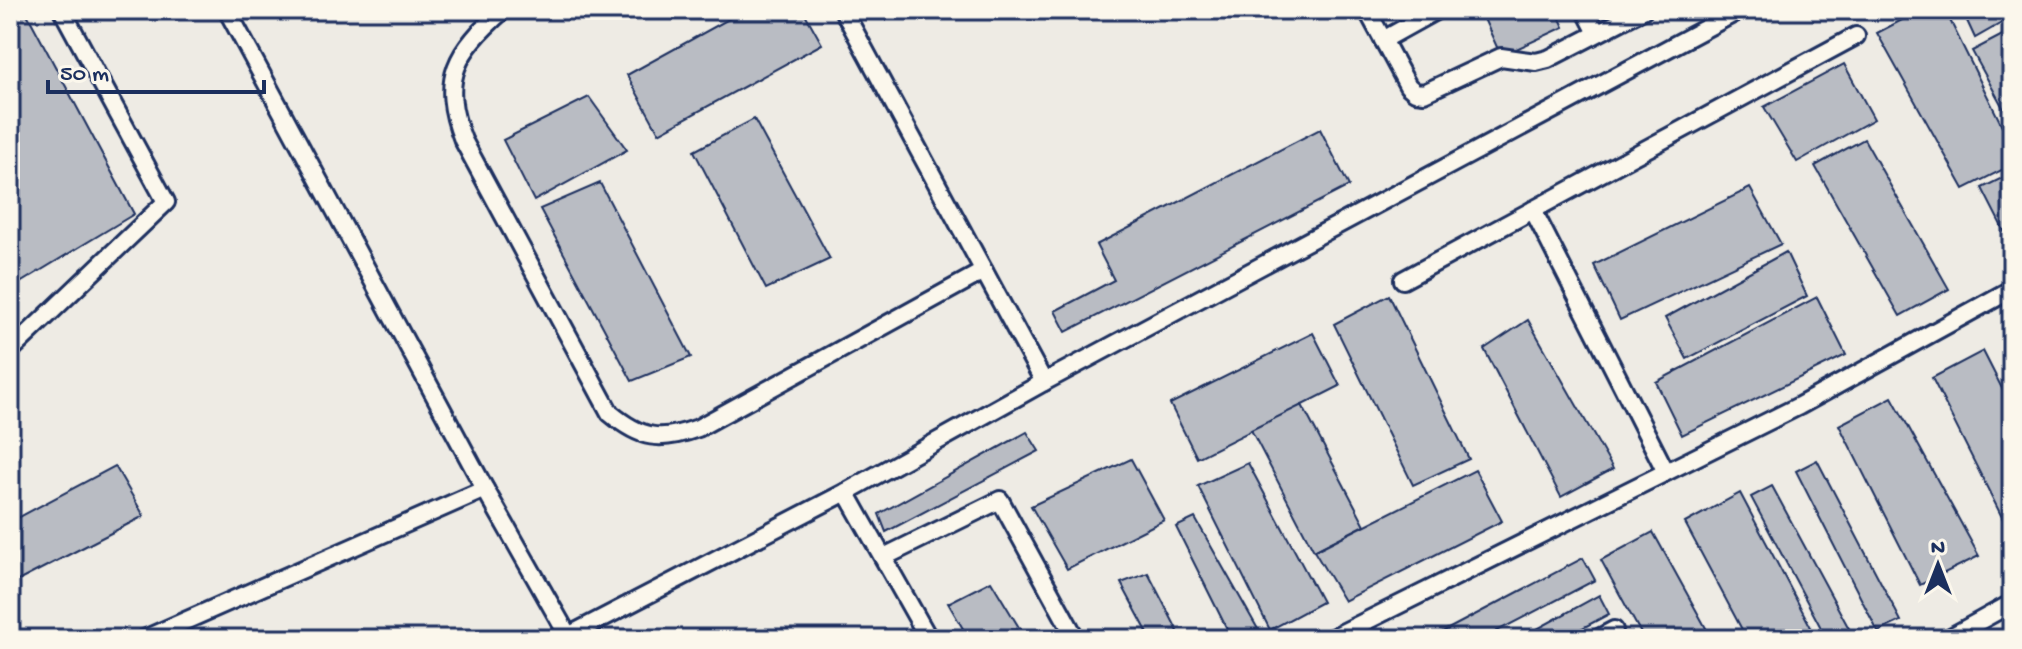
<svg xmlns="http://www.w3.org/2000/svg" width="2022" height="649" font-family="'Gochi Hand',sans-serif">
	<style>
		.building { fill: #b9bcc3; stroke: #1b2f5e; stroke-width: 2 }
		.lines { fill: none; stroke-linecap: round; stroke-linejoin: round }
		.lane-casing { stroke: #1b2f5e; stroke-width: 22 }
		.lane { stroke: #fbf7ec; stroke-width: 16 }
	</style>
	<rect width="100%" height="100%" fill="#eeebe4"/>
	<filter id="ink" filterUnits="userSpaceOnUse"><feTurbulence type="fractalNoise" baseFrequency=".0125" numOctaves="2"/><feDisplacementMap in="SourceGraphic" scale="16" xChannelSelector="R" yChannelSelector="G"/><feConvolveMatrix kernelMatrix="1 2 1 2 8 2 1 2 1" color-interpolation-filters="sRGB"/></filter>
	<g filter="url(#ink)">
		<g class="building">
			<polygon points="19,10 25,10 134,214 10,289 10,15"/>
			<polygon points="745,10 803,10 822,44 659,133 627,75"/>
			<polygon points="1480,10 1556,10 1564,27 1501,56"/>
			<polygon points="1921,10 1945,10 2012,146 2012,165 1964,189 1877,33"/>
			<polygon points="1962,10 2012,10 2012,17 1975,38"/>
			<polygon points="2012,30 2012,124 1972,51"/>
			<polygon points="1844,64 1874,119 1797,162 1764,107"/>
			<polygon points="589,97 627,150 534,201 503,140"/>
			<polygon points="754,119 830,259 766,289 694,151"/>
			<polygon points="1320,129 1349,186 1066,332 1055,311 1114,280 1096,245"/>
			<polygon points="1864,139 1949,289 1900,316 1815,166"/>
			<polygon points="2012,173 2012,242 2010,243 1982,188"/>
			<polygon points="600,183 691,357 632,381 540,209"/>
			<polygon points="1750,188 1781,244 1620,320 1594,265"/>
			<polygon points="1786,252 1807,296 1687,359 1665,318"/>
			<polygon points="1389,295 1469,459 1413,485 1334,324"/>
			<polygon points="1817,297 1846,355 1682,435 1656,382"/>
			<polygon points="1528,320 1613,469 1561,497 1484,349"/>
			<polygon points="1313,333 1340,386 1197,458 1170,404"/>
			<polygon points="1983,351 2012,408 2012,537 1932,378"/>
			<polygon points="1892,397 1979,556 1920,585 1839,425"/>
			<polygon points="1302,405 1365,525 1314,551 1251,430"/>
			<polygon points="1027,432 1039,451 886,532 879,514"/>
			<polygon points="1131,459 1164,520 1067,569 1031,506"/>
			<polygon points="1817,460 1901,621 1878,632 1796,471"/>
			<polygon points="1248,463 1322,602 1270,630 1198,486"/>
			<polygon points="115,466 144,516 10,585 10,522"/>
			<polygon points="1475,470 1502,521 1344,601 1314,551"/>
			<polygon points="1772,486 1852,634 1842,639 1827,639 1751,497"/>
			<polygon points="1740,493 1814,633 1802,639 1747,639 1685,523"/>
			<polygon points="1195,518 1259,631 1232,639 1176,527"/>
			<polygon points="1653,532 1712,639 1644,639 1601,560"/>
			<polygon points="1583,558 1595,580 1482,639 1429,639"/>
			<polygon points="1148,573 1182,639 1151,639 1121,583"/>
			<polygon points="991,581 1026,639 969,639 948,603"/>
			<polygon points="1599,595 1609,614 1562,639 1519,639"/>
		</g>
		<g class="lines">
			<g class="lane-casing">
				<g id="lane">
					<polyline points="227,10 485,489 570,639"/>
					<path d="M503 10C456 52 439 78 463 140L610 413C641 439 660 442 698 428L984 271"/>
					<polyline points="843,10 1044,382"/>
					<polyline points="1367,10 1408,86 1415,92 1424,93 1501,57 1536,62 1548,59 1643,10"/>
					<polyline points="1585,10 1597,33"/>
					<polyline points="1383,40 1437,10"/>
					<polyline points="1533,210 1666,472"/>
					<polyline points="1403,280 1856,36"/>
					<polyline points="10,351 166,202 62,10"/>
					<polyline points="846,492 929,639"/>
					<polyline points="884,557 1000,500 1076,639"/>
					<polyline points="568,636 846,492 1044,382 1740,10"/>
					<polyline points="144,639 485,489"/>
					<polyline points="1330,639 1799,406 2012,289"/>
					<polyline points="1597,639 1614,630"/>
					<polyline points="1947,639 2012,603"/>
				</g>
			</g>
			<use href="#lane" class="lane"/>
		</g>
	</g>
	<rect width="2022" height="649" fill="none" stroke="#fbf7ec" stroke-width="40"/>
	<rect x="20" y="20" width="1982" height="609" fill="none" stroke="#1b2f5e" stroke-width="3" filter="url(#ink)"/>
	<g transform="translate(1938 565)" stroke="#fbf7ec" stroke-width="6" paint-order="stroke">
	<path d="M0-6L14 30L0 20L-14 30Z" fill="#1b2f5e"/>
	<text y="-12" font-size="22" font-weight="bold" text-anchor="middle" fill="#1b2f5e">N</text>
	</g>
	<path d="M48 80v12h216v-12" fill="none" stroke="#1b2f5e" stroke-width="4"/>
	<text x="60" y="80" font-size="24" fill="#1b2f5e" stroke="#fbf7ec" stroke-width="6" paint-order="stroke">50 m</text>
</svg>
